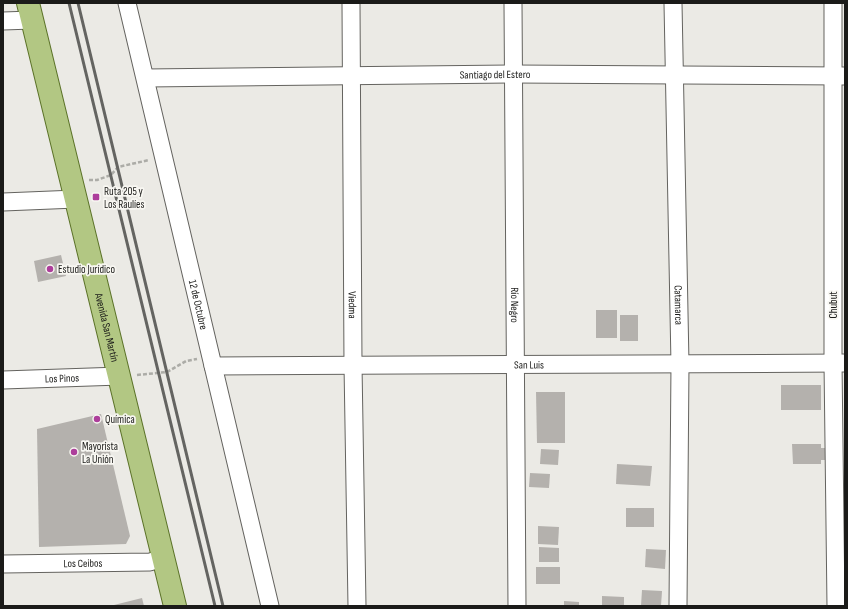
<svg xmlns="http://www.w3.org/2000/svg" width="848" height="609" font-family="'Sofia Sans Condensed',sans-serif">
	<style>
		.building { fill: #b4b1ad }
		.lines { fill: none; stroke-linecap: round; stroke-linejoin: round }
		.minor-casing { stroke: #64635f; stroke-width: 19 }
		.major-casing { stroke: #5b7228; stroke-width: 24 }
		.path { stroke: #acaca7; stroke-width: 2.5; stroke-dasharray: 4 2; stroke-linecap: butt }
		.minor { stroke: #fff; stroke-width: 17 }
		.major { stroke: #b2c783; stroke-width: 22 }
		.rail { stroke: #646461; stroke-width: 3 }
		.poi-dot { fill: #ad3e9b; stroke: #f8f7f2; stroke-width: 1.5 }
		.labels { text-anchor: middle; dominant-baseline: central; stroke-width: 3.5; stroke-linejoin: round; paint-order: stroke }
		.street-label { font-size: 11px; fill: #1b1b19; stroke: #f8f7f2 }
		.poi-label { font-size: 11px; fill: #1b1b19; stroke: #f8f7f2; text-anchor: start }
	</style>
	<rect width="100%" height="100%" fill="#ebeae5"/>
	<g class="building">
		<polygon points="61,255 66,276 38,282 34,261"/>
		<rect x="596" y="310" width="21" height="28"/>
		<rect x="620" y="315" width="18" height="26"/>
		<rect x="781" y="385" width="40" height="25"/>
		<polygon points="536,392 565,392 565,443 537,443"/>
		<polygon points="101,414 130,536 126,544 39,547 37,429"/>
		<polygon points="792,444 821,444 821,448 827,448 828,460 821,460 821,464 793,464"/>
		<polygon points="541,449 559,450 558,465 540,464"/>
		<polygon points="617,464 652,466 650,486 616,484"/>
		<polygon points="530,473 550,474 549,488 529,487"/>
		<rect x="626" y="508" width="28" height="19"/>
		<polygon points="538,526 559,527 558,545 538,544"/>
		<polygon points="539,547 559,548 559,562 539,562"/>
		<polygon points="646,549 666,550 665,569 645,567"/>
		<rect x="536" y="567" width="24" height="17"/>
		<polygon points="642,590 662,591 661,606 641,606"/>
		<polygon points="602,596 624,597 624,606 602,606"/>
		<polygon points="142,598 144,606 114,606 114,605"/>
		<polygon points="564,601 579,602 579,606 564,606"/>
	</g>
	<g class="lines">
		<g class="minor-casing">
			<g id="minor">
				<path id="s1" d="M127 3 270 606"/>
				<path id="s2" d="M351 3 353 365 357 606"/>
				<path id="s3" d="M513 3 517 606"/>
				<path id="s4" d="M673 3 680 364 678 606"/>
				<polyline points="833,3 833,363 836,606"/>
				<polyline points="3,21 32,20"/>
				<path id="s5" d="M146 78 513 74 845 76"/>
				<polyline points="3,202 76,199"/>
				<path id="s6" d="M213 366 845 363"/>
				<path id="s7" d="M3 380 120 376"/>
				<path id="s8" d="M3 564 150 562 163 558"/>
			</g>
		</g>
		<g class="major-casing">
			<g id="major">
				<path id="s9" d="M28 3 175 606"/>
			</g>
		</g>
		<g class="path">
			<polyline points="89,180 97,180 111,175 118,167 149,160"/>
			<polyline points="137,375 167,372 186,361 197,359"/>
		</g>
		<use href="#minor" class="minor"/>
		<use href="#major" class="major"/>
		<g class="rail">
			<polyline points="69,3 215,606"/>
			<polyline points="78,3 223,606"/>
		</g>
	</g>
	<g class="poi-dot">
		<rect x="92" y="193" width="8" height="8" rx="2"/>
		<circle cx="50" cy="269" r="4"/>
		<circle cx="97" cy="419" r="4"/>
		<circle cx="74" cy="452" r="4"/>
	</g>
	<g class="labels">
		<g class="street-label">
			<text stroke="none"><textPath href="#s5" startOffset="349">Santiago del Estero</textPath></text>
			<text stroke="none"><textPath href="#s1" startOffset="310">12 de Octubre</textPath></text>
			<text stroke="none"><textPath href="#s3" startOffset="302">Río Negro</textPath></text>
			<text stroke="none"><textPath href="#s4" startOffset="302">Catamarca</textPath></text>
			<text stroke="none"><textPath href="#s2" startOffset="302">Viedma</textPath></text>
			<text transform="translate(833 305) rotate(-90)">Chubut</text>
			<text stroke="none"><textPath href="#s9" startOffset="334">Avenida San Martín</textPath></text>
			<text stroke="none"><textPath href="#s6" startOffset="316">San Luis</textPath></text>
			<text stroke="none"><textPath href="#s7" startOffset="59">Los Pinos</textPath></text>
			<text stroke="none"><textPath href="#s8" startOffset="80">Los Ceibos</textPath></text>
		</g>
		<g class="poi-label">
			<text x="104" y="191">Ruta 205 y<tspan x="104" dy="13">Los Raulíes</tspan></text>
			<text x="58" y="269">Estudio Jurídico</text>
			<text x="105" y="419">Química</text>
			<text x="82" y="446">Mayorista<tspan x="82" dy="13">La Unión</tspan></text>
		</g>
	</g>
	<rect width="848" height="609" fill="none" stroke="#1b1b19" stroke-width="8"/>
</svg>
